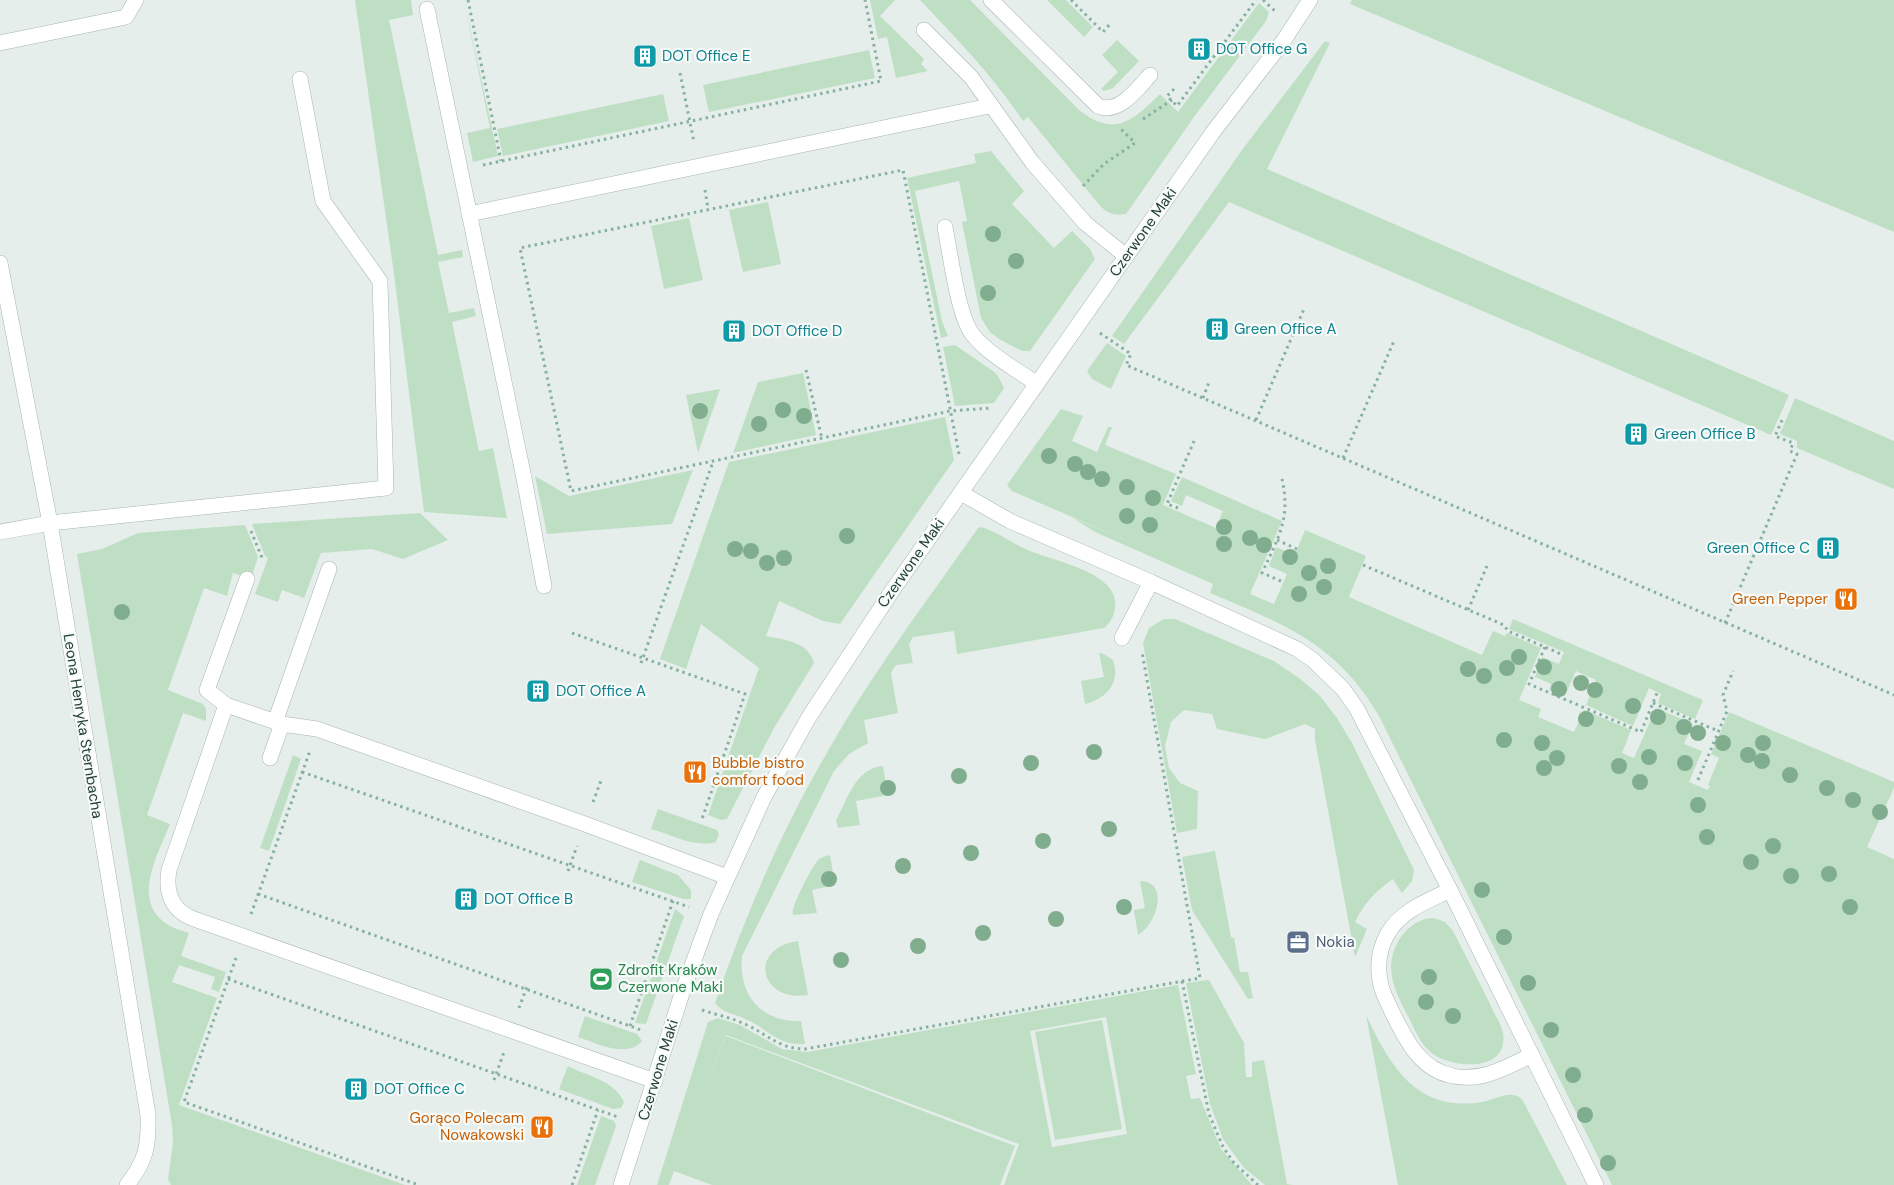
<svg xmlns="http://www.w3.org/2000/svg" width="1894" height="1185" font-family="'DM Sans',sans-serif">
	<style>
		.green { fill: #bfdfc5; fill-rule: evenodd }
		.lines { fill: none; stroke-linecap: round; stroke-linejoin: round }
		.lane-casing { stroke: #a7b6b0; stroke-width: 16 }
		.street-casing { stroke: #a7b6b0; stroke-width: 16 }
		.path { stroke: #86b1a0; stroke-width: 3; stroke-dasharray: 2.5 4; stroke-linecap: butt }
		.lane { stroke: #fff; stroke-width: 15 }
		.street { stroke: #fff; stroke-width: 15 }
		.tree { fill: #81ad8f }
		.labels { text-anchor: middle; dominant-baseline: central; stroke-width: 4.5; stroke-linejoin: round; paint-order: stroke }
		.culture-label { font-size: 15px; fill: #0d838f; stroke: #f6faf8; text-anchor: start }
		.street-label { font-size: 15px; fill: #244036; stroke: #f6faf8 }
		.food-label { font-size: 15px; fill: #c56008; stroke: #f6faf8; text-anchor: end }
		.service-label { font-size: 15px; fill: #4e5e75; stroke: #f6faf8; text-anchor: start }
		.leisure-label { font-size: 15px; fill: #27864d; stroke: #f6faf8; text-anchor: start }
	</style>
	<rect width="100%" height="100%" fill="#e5eeea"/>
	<g class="green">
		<polygon points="355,0 411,0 413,15 389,20 438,255 462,250 463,257 438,262 449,313 474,308 476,316 452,322 479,451 493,448 507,518 424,512 394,274"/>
		<polygon points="464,0 498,156 473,162 467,133 490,128"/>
		<polygon points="870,0 895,0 880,16 924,59 921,64 928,71 896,78 887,37 878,39"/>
		<path d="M920 0H970L1079 110C1115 138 1132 121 1160 94L1178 112 1259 3 1269 12 1266 21 1194 117 1126 214C1116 216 1109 214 1101 207L1028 117 1023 121C993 76 957 39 920 0Z"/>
		<polygon points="1047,0 1066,0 1093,27 1084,37"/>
		<polygon points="1352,0 1894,0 1894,232 1350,4"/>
		<polygon points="1117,40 1139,61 1113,88 1104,91 1101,89 1118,72 1102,55"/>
		<polygon points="1325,41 1330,43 1267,169 1789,395 1771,435 1229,202 1124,344 1112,336 1242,150"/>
		<polygon points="869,50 875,78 709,112 703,85"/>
		<polygon points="663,94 669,121 503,156 497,129"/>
		<polygon points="991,151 1024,191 1012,204 1054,248 1072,231 1090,249 1095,259 1030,351 1022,351 999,339 990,332 981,318 962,222 967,221 959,181 915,191 942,321 948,336 941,338 907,178 976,163 974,154"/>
		<polygon points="768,202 781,264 743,272 729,210"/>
		<polygon points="689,218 703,280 664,289 651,226"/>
		<polygon points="1107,343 1126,356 1111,389 1092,379 1087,371"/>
		<polygon points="955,345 993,371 998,376 1004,388 994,403 955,406 943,347"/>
		<polygon points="803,373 816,435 733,453 758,382"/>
		<polygon points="720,389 698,453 686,395"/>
		<polygon points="1795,398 1894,441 1894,489 1797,448 1797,441 1780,434"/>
		<path d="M1061 409 1083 416 1072 441 1097 452 1108 427H1112L1105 445 1176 474 1163 505 1216 528 1223 511 1186 495 1182 506 1171 501 1182 477 1282 521 1250 594 1274 604 1287 574 1269 566 1276 547 1295 555 1305 530 1366 556 1349 597 1482 655 1493 631 1505 636 1507 633 1541 648 1519 700 1541 709 1538 717 1574 732 1584 710 1631 730 1622 753 1634 758 1656 708 1693 724 1684 744 1702 751 1689 782 1708 790 1710 786 1708 785 1719 758 1711 754 1729 712 1894 782V788L1867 847 1894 859V1185H1612L1379 716C1335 642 1285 625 1210 593L1213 584 1095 532 1073 518 1137 545 1012 491 1007 485Z"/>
		<path d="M945 417 954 460 840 624 823 621 779 601 766 636C784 640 808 641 814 663L774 728 727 819 721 820 708 815 759 668 701 624 686 669 660 659 729 462Z"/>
		<polygon points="693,470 672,524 547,534 535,476 569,496"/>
		<polygon points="420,513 448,540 403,559 372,549 321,553 304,598 282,590 278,602 255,594 268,558 265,556 252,524"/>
		<path d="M245 525 258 557 251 579 233 573 227 596 204 588 168 690 203 704 206 709V721L183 713 147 815 170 824C159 852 132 898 164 922 171 928 181 930 189 933L181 956 226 972 219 992 211 989 215 977 179 965 172 982 217 998 179 1105 405 1185H171L168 1179 173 1143 172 1125 77 554 102 549 138 533Z"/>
		<path d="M981 527C998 532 1013 544 1030 551 1054 561 1121 573 1115 608 1114 616 1111 622 1104 628L957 654 954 631 913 637 909 644 913 663 896 665 891 673 898 713 864 720 868 743 849 754 834 771 742 956C738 994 761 1023 801 1021L805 1044C776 1046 768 1028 745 1019 733 1013 724 1014 715 1003 745 916 781 831 828 751 872 673 927 601 978 528Z"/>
		<path d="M1164 619H1175L1274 661 1299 678 1320 696 1337 718 1352 743 1414 870 1412 881 1402 893 1393 879C1376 891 1364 903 1355 922L1367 929 1355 957 1315 740V729L1305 724 1265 739 1217 729 1212 714 1184 710 1171 722 1165 746 1169 768 1180 783 1198 791 1197 829 1177 833 1143 643 1149 628Z"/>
		<polygon points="1513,619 1703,700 1695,719 1658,703 1661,694 1649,688 1633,726 1586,705 1596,680 1576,671 1565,696 1549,690 1551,684 1535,677 1542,657 1559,664 1564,652 1509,629"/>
		<path d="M1099 653 1104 654 1113 660C1121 683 1106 699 1085 704L1081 681 1104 677Z"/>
		<polygon points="293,755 301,759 269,851 260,848"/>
		<path d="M883 766 888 795 856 801 860 825 838 828 836 821C847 799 856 768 883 766Z"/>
		<path d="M658 809 717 830 719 834 716 842C693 848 673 835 651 829Z"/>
		<polygon points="1215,851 1231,937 1234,938 1240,972 1248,972 1253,998 1248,999 1192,910 1182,857"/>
		<path d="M830 855 835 885 812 890 817 913 793 915C790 908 812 866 819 859 822 857 826 856 830 855Z"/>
		<polygon points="640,860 678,875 691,890 691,899 683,899 632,882"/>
		<path d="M1140 881C1170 881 1157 925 1138 935L1134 910 1145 908Z"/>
		<polygon points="675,909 684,916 646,1024 635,1023"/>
		<path d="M1434 918 1445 922 1453 931C1465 954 1477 978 1489 1002 1493 1012 1501 1023 1503 1033 1509 1072 1454 1069 1433 1054 1422 1046 1416 1033 1410 1020 1397 995 1382 970 1398 942 1405 929 1418 918 1434 918Z"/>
		<path d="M798 941 808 995C760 1003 747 948 798 941Z"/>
		<polygon points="1209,980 1244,1043 1246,1077 1252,1077 1252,1062 1264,1060 1287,1184 1293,1185 1265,1185 1244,1168 1223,1139 1210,1104 1186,983"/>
		<path d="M1178 985 1196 1074 1186 1076 1191 1099 1200 1098 1221 1149 1252 1185H1004L1019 1144 726 1035 706 1088 726 1036 1015 1146 1000 1185H712L674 1171 669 1185H657L708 1022 718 1018 740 1025 782 1049 807 1052ZM1106 1017 1127 1134 1052 1147 1030 1031Z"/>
		<path d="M1366 1015C1390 1065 1416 1113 1482 1102 1496 1100 1509 1089 1522 1099L1567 1185H1398Z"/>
		<path d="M585 1016 637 1034 642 1041C627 1059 596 1043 578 1037Z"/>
		<polygon points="1102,1020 1122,1129 1055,1140 1035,1032"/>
		<path d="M568 1066C587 1076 614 1080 624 1102L621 1108 613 1109 559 1089Z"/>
		<polygon points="601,1116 614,1121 616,1126 595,1185 577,1185"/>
	</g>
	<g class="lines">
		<g class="lane-casing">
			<g id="lane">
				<path d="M991 0 1098 106C1119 115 1137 89 1150 75"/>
				<polyline points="427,9 524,478 544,586"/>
				<polyline points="924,30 971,77 1032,162 1085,223 1126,256"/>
				<polyline points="0,43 126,17 136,0"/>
				<polyline points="469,214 989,106"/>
				<path d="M945 227C950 252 958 317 973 335 989 355 1016 369 1037 384"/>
				<polyline points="961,493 1010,521 1151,582"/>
				<polyline points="0,532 50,523 386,488 380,281 323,201 300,79"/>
				<polyline points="247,579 207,690 226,705 282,724 317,729 585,824 727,877"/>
				<polyline points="1122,638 1151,582 1297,649 1313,660 1343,689 1357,709 1450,890 1596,1185"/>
				<path d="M226 705 169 870C165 893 172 911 194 919L655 1081"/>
				<polyline points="275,722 329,569"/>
				<polyline points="270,758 282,724"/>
				<path d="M1450 890C1428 901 1402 910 1388 933 1380 947 1377 964 1380 980 1381 992 1388 1002 1392 1012 1406 1040 1420 1070 1453 1076 1482 1082 1507 1067 1532 1055"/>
			</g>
		</g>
		<g class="street-casing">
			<g id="street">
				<path d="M0 263 50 523 148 1115C149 1146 146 1161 127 1185"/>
				<polyline points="621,1185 683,990 711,914 764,797 809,717 892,591 1213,132 1284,40 1310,0"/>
			</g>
		</g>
		<g class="path">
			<polyline points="468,0 501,161"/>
			<polyline points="1071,0 1103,32 1110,24"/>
			<polyline points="1263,0 1275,11"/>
			<polyline points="680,73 694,142"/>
			<polyline points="1174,89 1167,96 1177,106 1256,0"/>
			<polyline points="1143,119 1172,100"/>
			<polyline points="483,165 881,81 865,0"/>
			<polyline points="1083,186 1104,164 1135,143 1121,129"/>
			<polyline points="705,190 708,209"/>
			<polyline points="1100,333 1131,354 1126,365 1894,695"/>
			<polyline points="806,370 822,439"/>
			<polyline points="1203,398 1209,382"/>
			<polyline points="1256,420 1304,309"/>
			<polyline points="959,454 903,170 520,248 571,491 950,411 991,408"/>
			<polyline points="1343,458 1394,341"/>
			<polyline points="1178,508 1167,504 1194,441"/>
			<polyline points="251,531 263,560"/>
			<polyline points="1277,540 1297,549"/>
			<polyline points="1363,565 1504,625 1508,631 1561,654"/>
			<path d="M1281 581 1262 573C1278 538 1291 519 1282 479"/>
			<polyline points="1468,610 1487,566"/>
			<polyline points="1725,623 1797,454 1790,451 1793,443 1775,436 1783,418"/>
			<polyline points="572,633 745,694 702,819"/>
			<polyline points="1545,647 1529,684 1641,732 1657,693"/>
			<polyline points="641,663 713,462"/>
			<polyline points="1653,703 1718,731"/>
			<polyline points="302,772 689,907"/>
			<polyline points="1698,780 1727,711 1723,695 1733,671"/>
			<polyline points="593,802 602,778"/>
			<polyline points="568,871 577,846"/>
			<polyline points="258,894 644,1031"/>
			<polyline points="251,914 310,751"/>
			<polyline points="236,958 184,1102 419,1185"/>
			<polyline points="228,979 618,1117"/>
			<polyline points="1182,981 1209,1114 1223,1147 1234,1163 1258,1185"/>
			<polyline points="519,1008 528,984"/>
			<path d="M702 1010C717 1015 733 1018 747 1025 768 1035 780 1049 805 1049L1200 978 1142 652"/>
			<polyline points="630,1026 673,901"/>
			<polyline points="494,1080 504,1052"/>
			<polyline points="572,1185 598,1110"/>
		</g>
		<use href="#lane" class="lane"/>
		<use href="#street" class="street"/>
	</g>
	<g class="tree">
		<circle cx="993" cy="234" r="8"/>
		<circle cx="1016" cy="261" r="8"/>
		<circle cx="988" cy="293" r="8"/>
		<circle cx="783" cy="410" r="8"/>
		<circle cx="700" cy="411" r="8"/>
		<circle cx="804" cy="416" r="8"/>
		<circle cx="759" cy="424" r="8"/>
		<circle cx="1049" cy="456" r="8"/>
		<circle cx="1075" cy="464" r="8"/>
		<circle cx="1088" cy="472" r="8"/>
		<circle cx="1102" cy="479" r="8"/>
		<circle cx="1127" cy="487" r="8"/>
		<circle cx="1153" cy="498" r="8"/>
		<circle cx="1127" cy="516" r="8"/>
		<circle cx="1150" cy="525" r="8"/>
		<circle cx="1224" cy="527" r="8"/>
		<circle cx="847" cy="536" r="8"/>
		<circle cx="1250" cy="538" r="8"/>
		<circle cx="1224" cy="544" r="8"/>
		<circle cx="1264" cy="545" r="8"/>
		<circle cx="735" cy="549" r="8"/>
		<circle cx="751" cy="551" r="8"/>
		<circle cx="1290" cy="557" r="8"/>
		<circle cx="784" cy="558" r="8"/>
		<circle cx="767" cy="563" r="8"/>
		<circle cx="1328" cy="566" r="8"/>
		<circle cx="1309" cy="573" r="8"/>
		<circle cx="1324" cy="587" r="8"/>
		<circle cx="1299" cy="594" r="8"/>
		<circle cx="122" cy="612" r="8"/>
		<circle cx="1519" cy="657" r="8"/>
		<circle cx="1544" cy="667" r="8"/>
		<circle cx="1507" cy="668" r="8"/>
		<circle cx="1468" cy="669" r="8"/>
		<circle cx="1484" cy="676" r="8"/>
		<circle cx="1581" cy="683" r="8"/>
		<circle cx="1559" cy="689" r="8"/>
		<circle cx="1595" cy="690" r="8"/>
		<circle cx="1633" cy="706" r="8"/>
		<circle cx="1658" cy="717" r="8"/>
		<circle cx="1586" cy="719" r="8"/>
		<circle cx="1684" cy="727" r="8"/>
		<circle cx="1698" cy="733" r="8"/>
		<circle cx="1504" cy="740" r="8"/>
		<circle cx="1542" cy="743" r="8"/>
		<circle cx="1723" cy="743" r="8"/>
		<circle cx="1763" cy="743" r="8"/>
		<circle cx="1094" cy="752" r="8"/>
		<circle cx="1748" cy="755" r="8"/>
		<circle cx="1649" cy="757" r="8"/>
		<circle cx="1557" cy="758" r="8"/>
		<circle cx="1762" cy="761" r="8"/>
		<circle cx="1031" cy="763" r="8"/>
		<circle cx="1685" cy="763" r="8"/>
		<circle cx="1619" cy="766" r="8"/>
		<circle cx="1544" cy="768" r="8"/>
		<circle cx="1790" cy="775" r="8"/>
		<circle cx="959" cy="776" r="8"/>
		<circle cx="1640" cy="782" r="8"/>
		<circle cx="888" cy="788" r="8"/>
		<circle cx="1827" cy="788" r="8"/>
		<circle cx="1853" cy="800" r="8"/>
		<circle cx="1698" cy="805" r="8"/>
		<circle cx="1880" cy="812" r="8"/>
		<circle cx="1109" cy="829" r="8"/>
		<circle cx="1707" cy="837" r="8"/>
		<circle cx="1043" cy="841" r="8"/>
		<circle cx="1773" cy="846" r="8"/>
		<circle cx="971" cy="853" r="8"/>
		<circle cx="1751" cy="862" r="8"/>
		<circle cx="903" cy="866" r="8"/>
		<circle cx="1829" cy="874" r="8"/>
		<circle cx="1791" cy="876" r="8"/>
		<circle cx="829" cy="879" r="8"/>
		<circle cx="1482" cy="890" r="8"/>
		<circle cx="1124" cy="907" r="8"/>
		<circle cx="1850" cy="907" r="8"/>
		<circle cx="1056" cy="919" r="8"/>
		<circle cx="983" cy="933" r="8"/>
		<circle cx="1504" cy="937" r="8"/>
		<circle cx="918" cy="946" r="8"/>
		<circle cx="841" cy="960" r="8"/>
		<circle cx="1429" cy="977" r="8"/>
		<circle cx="1528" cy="983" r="8"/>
		<circle cx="1426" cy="1002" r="8"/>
		<circle cx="1453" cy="1016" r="8"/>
		<circle cx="1551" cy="1030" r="8"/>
		<circle cx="1573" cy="1075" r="8"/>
		<circle cx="1585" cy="1115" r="8"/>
		<circle cx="1608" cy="1163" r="8"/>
	</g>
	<defs>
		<g id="building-square" transform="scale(1.25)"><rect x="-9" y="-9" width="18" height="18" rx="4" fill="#0f9aa8" stroke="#f6faf8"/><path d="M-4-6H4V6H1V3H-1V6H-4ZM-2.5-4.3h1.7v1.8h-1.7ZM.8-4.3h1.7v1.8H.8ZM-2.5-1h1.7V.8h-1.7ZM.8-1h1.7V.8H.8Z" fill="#fff"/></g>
		<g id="restaurant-square" transform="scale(1.25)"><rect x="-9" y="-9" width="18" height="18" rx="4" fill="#e8710a" stroke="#f6faf8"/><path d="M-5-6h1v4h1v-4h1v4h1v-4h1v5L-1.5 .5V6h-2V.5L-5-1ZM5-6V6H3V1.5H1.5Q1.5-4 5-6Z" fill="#fff"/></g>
		<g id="office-square" transform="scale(1.25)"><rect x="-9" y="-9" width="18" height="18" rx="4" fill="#5c6f8a" stroke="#f6faf8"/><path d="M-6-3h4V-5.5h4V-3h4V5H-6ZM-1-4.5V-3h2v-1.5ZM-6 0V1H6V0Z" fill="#fff"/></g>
		<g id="stadium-square" transform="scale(1.25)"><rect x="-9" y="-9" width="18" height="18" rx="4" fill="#2e9e5b" stroke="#f6faf8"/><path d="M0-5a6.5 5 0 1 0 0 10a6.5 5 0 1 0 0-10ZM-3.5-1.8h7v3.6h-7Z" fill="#fff"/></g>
	</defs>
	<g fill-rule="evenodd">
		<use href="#building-square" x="1199" y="49"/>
		<use href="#building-square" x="645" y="56"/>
		<use href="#building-square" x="1217" y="329"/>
		<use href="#building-square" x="734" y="331"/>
		<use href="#building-square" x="1636" y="434"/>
		<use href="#building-square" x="1828" y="548"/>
		<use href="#restaurant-square" x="1846" y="599"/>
		<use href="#building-square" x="538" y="691"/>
		<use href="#restaurant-square" x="695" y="772"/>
		<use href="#building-square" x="466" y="899"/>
		<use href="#office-square" x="1298" y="942"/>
		<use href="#stadium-square" x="601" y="979"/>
		<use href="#building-square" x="356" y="1089"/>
		<use href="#restaurant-square" x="542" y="1127"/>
	</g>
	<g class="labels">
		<g class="culture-label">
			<text x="1216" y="49">DOT Office G</text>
			<text x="662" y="56">DOT Office E</text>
			<text x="1234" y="329">Green Office A</text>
			<text x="752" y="331">DOT Office D</text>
			<text x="1654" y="434">Green Office B</text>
			<text x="1810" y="548" text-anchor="end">Green Office C</text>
			<text x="556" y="691">DOT Office A</text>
			<text x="484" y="899">DOT Office B</text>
			<text x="374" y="1089">DOT Office C</text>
		</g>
		<g class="street-label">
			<text transform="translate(1143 232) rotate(-55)">Czerwone Maki</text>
			<text transform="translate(911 563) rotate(-55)">Czerwone Maki</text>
			<text transform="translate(83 726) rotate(81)">Leona Henryka Sternbacha</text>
			<text transform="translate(658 1070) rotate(-73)">Czerwone Maki</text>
		</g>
		<g class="food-label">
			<text x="1828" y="599">Green Pepper</text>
			<text x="712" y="763" text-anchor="start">Bubble bistro<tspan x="712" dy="17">comfort food</tspan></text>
			<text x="524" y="1118">Gorąco Polecam<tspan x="524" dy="17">Nowakowski</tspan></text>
		</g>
		<g class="service-label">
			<text x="1316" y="942">Nokia</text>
		</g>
		<g class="leisure-label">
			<text x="618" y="970">Zdrofit Kraków<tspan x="618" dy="17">Czerwone Maki</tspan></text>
		</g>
	</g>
</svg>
